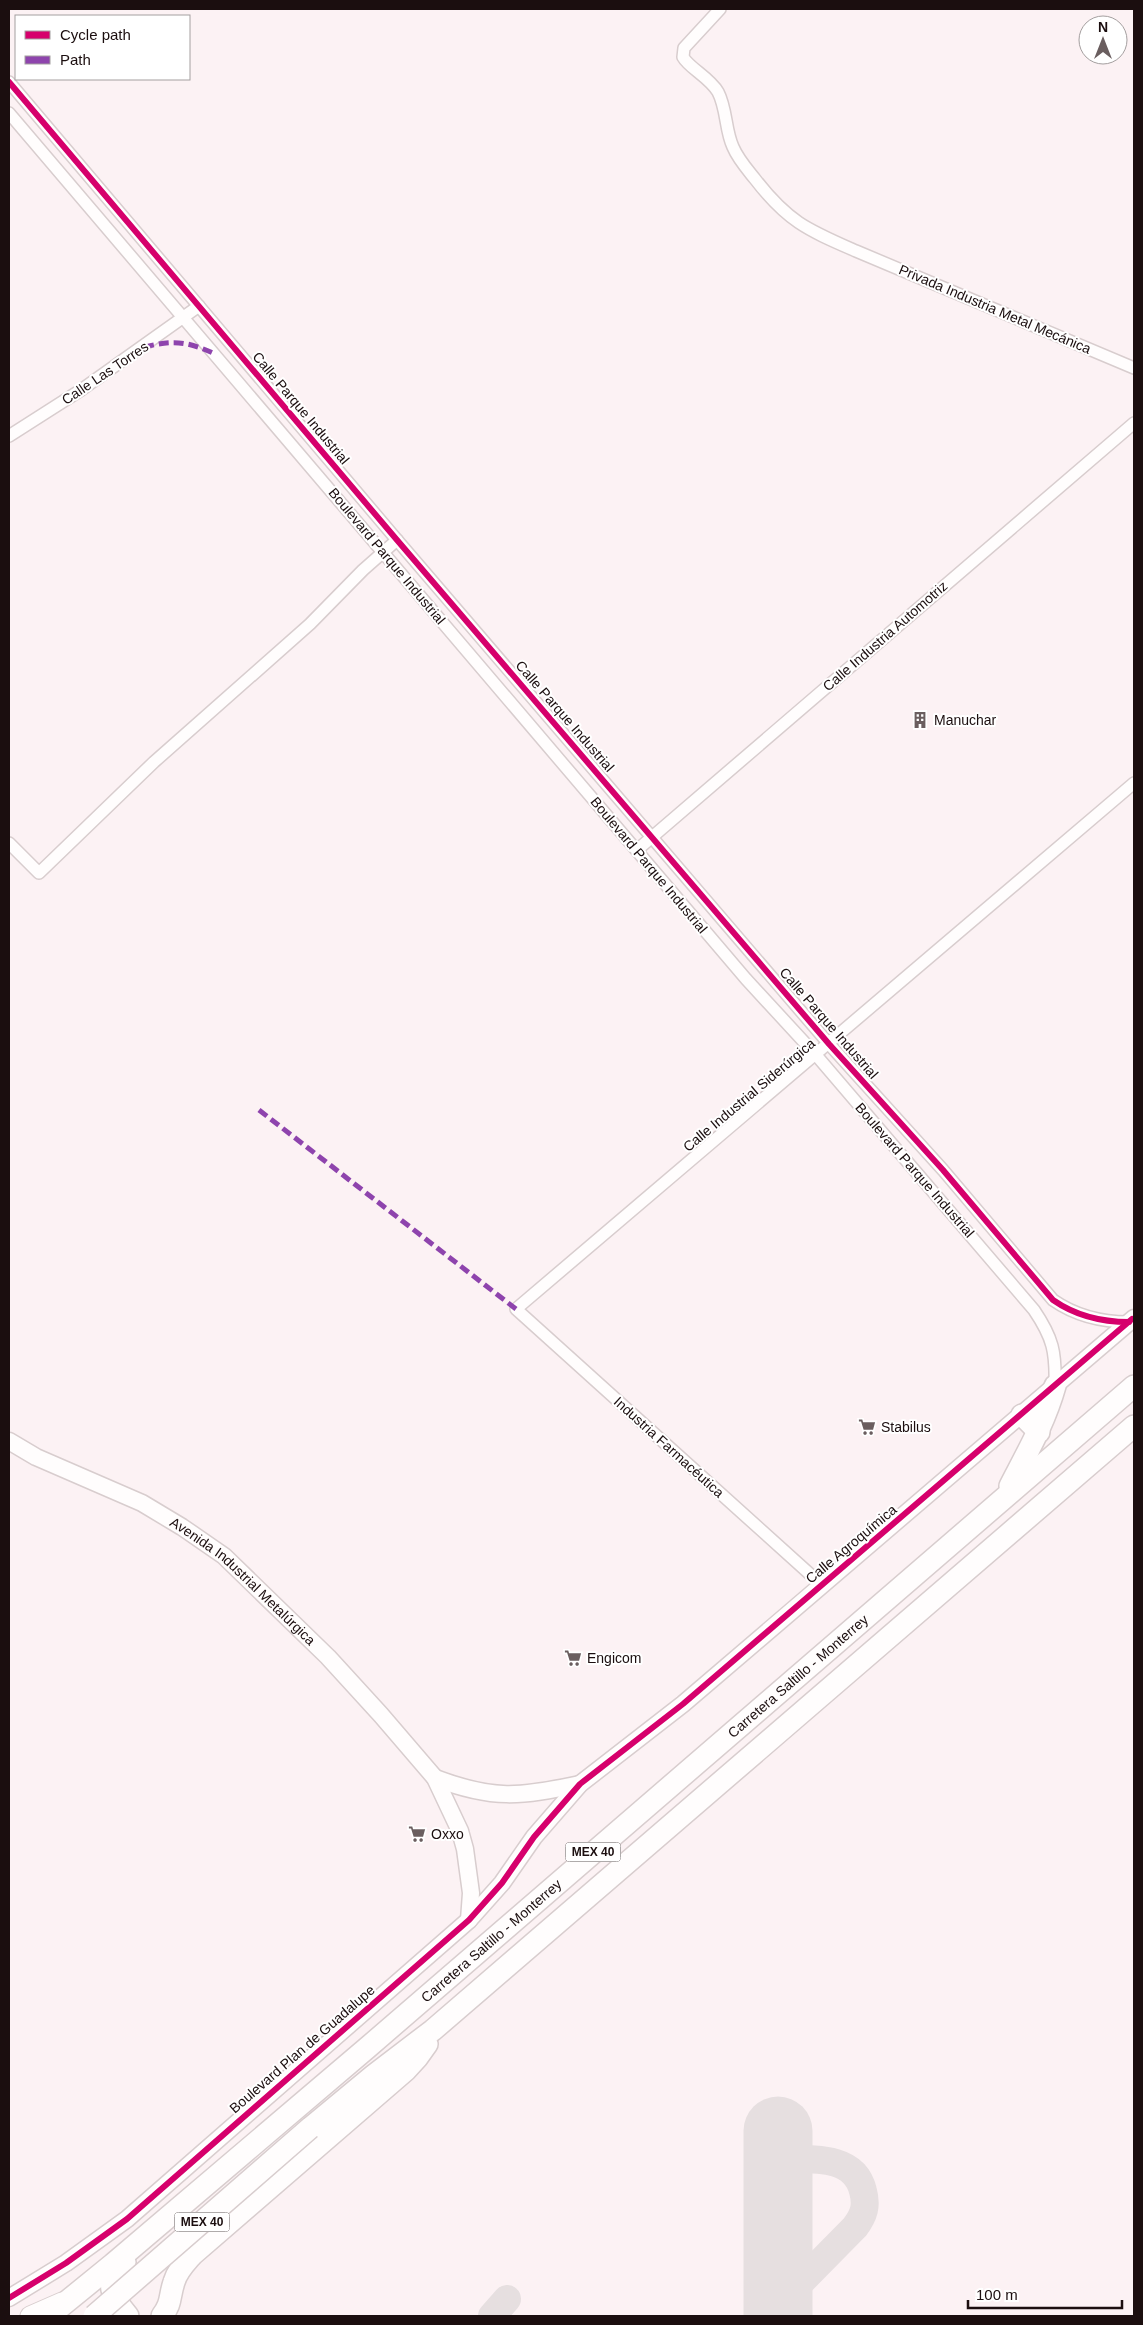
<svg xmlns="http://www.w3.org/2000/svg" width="1143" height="2325" font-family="Arial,sans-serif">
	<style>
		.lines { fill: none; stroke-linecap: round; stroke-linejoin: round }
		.taxiway { stroke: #e6dfe0; stroke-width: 28 }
		.runway { stroke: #e6dfe0; stroke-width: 69 }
		.street-casing { stroke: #d8cdce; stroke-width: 14 }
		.secondary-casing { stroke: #d8cdce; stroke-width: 19 }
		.primary-casing { stroke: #d8cdce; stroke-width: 21 }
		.highway-casing { stroke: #d8cdce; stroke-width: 24 }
		.street { stroke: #fffdfd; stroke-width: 11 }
		.secondary { stroke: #fffdfd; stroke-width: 16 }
		.primary { stroke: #fffdfd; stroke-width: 19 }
		.highway { stroke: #fffdfd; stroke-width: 21 }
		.highway-bridge-casing { stroke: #d8cdce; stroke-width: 24; stroke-linecap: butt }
		.highway-bridge { stroke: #fffdfd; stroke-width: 21 }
		.quiet { stroke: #8e44ad; stroke-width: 5; stroke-dasharray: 10 5; stroke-linecap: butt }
		.cycleway-casing { stroke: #fff; stroke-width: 9 }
		.cycleway { stroke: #d6006c; stroke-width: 6 }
		.labels { text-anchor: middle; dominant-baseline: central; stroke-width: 4; stroke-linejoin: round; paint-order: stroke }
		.shield { fill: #fff; stroke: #5f5657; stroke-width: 1 }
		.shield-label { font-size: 12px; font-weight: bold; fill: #1b0e0f }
		.street-label { font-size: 14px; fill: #1b0e0f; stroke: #fff }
		.poi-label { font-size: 14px; fill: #1b0e0f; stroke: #fff; text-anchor: start }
	</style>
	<rect width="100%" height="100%" fill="#fcf2f4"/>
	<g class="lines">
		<g class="taxiway">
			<path d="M778 2159C808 2160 854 2153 863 2191 867 2206 864 2215 855 2227L786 2297 780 2316"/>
			<polyline points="492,2316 507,2299"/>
		</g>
		<polyline class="runway" points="778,2131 778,2316"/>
		<g class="street-casing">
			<g id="street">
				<path d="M720 9 684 48 683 57C689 68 709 77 718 92 727 109 725 130 733 147 738 159 747 169 755 179 788 222 808 230 856 251L1134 368"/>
				<path d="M9 82 397 540 829 1044 943 1170 1053 1300C1076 1316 1102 1322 1129 1322"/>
				<path d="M9 113 746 979 816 1055 1034 1310C1053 1338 1056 1352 1055 1386"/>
				<polyline points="9,436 81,390 199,306"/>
				<polyline points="9,843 39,873 154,762 310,624 363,570 397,540"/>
				<polyline points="637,850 1134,423"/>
				<polyline points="822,1585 516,1309 1134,783"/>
			</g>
		</g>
		<g class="secondary-casing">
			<g id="secondary">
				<path id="s1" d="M9 1441 36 1457 142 1503 182 1527 224 1556 328 1657 381 1715 435 1778 460 1831 465 1849 471 1893 469 1920"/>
				<path d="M435 1778C493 1800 520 1797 580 1784"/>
				<polyline points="9,2298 66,2263 127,2219 469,1920 502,1883 534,1837 580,1784 683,1704 1134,1318"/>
			</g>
		</g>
		<g class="primary-casing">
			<polyline id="primary" points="30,2316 62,2302"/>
		</g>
		<g class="highway-casing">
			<g id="highway">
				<polyline points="1022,1415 1039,1432"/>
				<path d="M1010 1486C1027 1453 1045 1422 1055 1386"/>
				<polyline points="310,2128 374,2075 433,2030 1134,1426"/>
				<path d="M125 2262C103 2282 111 2296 128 2316"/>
				<path id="s2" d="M49 2316 113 2264 367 2048 1134 1386"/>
				<path d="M162 2316C172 2303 169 2297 174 2282 177 2271 185 2263 192 2255L406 2070 417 2058 427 2044"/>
			</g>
		</g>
		<use href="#street" class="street"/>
		<use href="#secondary" class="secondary"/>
		<use href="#primary" class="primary"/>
		<use href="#highway" class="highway"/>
		<g class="highway-bridge-casing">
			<polyline id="highway-bridge" points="94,2316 310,2128"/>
		</g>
		<use href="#highway-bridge" class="highway-bridge"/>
		<g class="quiet">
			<path d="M144 347C174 340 187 341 215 354"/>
			<polyline points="259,1110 516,1309"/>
		</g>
		<g class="cycleway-casing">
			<g id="cycleway">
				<path d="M9 82 397 540 829 1044 943 1170 1053 1300C1076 1316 1102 1322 1129 1322"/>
				<polyline points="9,2298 66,2263 127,2219 469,1920 502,1883 534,1837 580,1784 683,1704 1132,1319"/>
			</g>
		</g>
		<use href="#cycleway" class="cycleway"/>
	</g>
	<defs>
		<g id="building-bare" transform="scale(1.35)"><path d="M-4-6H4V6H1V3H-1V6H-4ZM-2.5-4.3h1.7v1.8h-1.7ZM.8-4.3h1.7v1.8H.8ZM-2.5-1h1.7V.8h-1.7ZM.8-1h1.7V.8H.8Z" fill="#6a5e5f" stroke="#fff" stroke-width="2.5" paint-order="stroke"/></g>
		<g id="supermarket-bare" transform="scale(1.35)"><path d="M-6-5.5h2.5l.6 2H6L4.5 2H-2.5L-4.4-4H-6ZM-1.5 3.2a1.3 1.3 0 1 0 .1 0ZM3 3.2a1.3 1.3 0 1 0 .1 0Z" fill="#6a5e5f" stroke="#fff" stroke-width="2.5" paint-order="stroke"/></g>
	</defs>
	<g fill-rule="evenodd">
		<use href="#building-bare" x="920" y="720"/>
		<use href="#supermarket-bare" x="867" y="1427"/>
		<use href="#supermarket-bare" x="573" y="1658"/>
		<use href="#supermarket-bare" x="417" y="1834"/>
	</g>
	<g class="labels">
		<g class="shield">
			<rect x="565.5" y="1842.5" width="55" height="19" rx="4"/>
			<rect x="174.5" y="2212.5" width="55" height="19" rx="4"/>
		</g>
		<g class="shield-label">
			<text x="593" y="1852">MEX 40</text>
			<text x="202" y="2222">MEX 40</text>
		</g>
		<g class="street-label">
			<text transform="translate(995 309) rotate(23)">Privada Industria Metal Mecánica</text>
			<text transform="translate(105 373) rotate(-34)">Calle Las Torres</text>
			<text transform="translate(301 408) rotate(50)">Calle Parque Industrial</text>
			<text transform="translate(387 556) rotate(50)">Boulevard Parque Industrial</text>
			<text transform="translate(885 636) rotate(-41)">Calle Industria Automotriz</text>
			<text transform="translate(565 716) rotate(49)">Calle Parque Industrial</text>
			<text transform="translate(649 865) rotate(50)">Boulevard Parque Industrial</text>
			<text transform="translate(829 1023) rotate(49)">Calle Parque Industrial</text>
			<text transform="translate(749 1095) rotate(-40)">Calle Industrial Siderúrgica</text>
			<text transform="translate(915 1170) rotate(49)">Boulevard Parque Industrial</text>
			<text transform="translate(669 1447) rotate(42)">Industria Farmacéutica</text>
			<text transform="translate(851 1544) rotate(-40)">Calle Agroquímica</text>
			<text stroke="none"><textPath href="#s1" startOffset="275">Avenida Industrial Metalúrgica</textPath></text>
			<text stroke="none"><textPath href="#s2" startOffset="985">Carretera Saltillo - Monterrey</textPath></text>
			<text stroke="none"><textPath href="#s2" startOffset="580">Carretera Saltillo - Monterrey</textPath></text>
			<text transform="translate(302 2049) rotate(-41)">Boulevard Plan de Guadalupe</text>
		</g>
		<g class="poi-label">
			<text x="934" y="720">Manuchar</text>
			<text x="881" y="1427">Stabilus</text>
			<text x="587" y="1658">Engicom</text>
			<text x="431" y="1834">Oxxo</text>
		</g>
	</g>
	<rect width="1143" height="2325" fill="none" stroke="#1b0e0f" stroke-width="20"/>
	<rect x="15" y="15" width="175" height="65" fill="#ffffff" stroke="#a49f9f"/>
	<rect x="25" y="31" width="25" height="8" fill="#d6006c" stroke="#a49f9f"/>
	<text x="60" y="40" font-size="15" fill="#1b0e0f">Cycle path</text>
	<rect x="25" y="56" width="25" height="8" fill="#8e44ad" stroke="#a49f9f"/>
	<text x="60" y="65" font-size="15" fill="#1b0e0f">Path</text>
	<g transform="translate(1103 40)"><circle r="24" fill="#ffffff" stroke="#a49f9f"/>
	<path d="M0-4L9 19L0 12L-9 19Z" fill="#6a5e5f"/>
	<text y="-8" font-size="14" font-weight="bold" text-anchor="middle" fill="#1b0e0f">N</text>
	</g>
	<path d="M968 2300v8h154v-8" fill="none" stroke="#1b0e0f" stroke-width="2.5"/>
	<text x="976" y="2300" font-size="15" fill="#1b0e0f" stroke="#ffffff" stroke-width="4" paint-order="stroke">100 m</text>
</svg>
